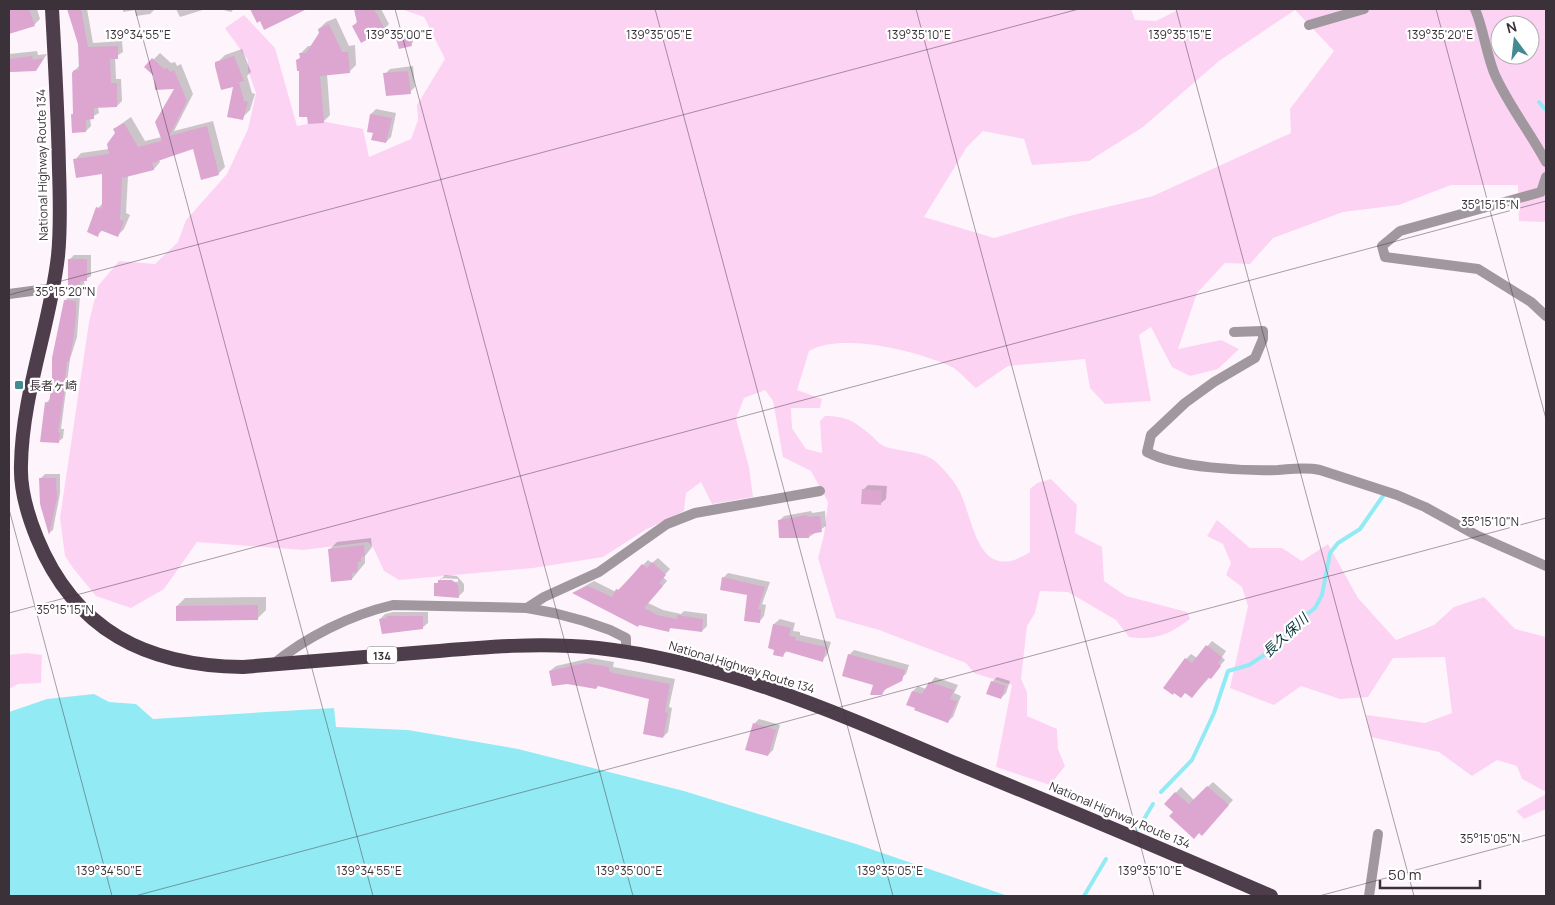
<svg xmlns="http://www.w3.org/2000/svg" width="1555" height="905" font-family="Manrope,'Noto Sans JP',sans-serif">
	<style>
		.green { fill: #fdd3f3; fill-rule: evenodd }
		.water { fill: #92ebf4 }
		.shadow { fill: #0003; fill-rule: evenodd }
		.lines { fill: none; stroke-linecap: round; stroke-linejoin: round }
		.stream { stroke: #92ebf4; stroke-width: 4 }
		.building { fill: #dda6d1 }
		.minor { stroke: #a1989f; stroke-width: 10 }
		.trunk { stroke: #4e3d4a; stroke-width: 14 }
		.ticks { fill: none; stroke: #3b3239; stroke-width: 1; stroke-opacity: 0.45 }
		.poi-dot { fill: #438a91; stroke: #fff; stroke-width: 2 }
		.labels { text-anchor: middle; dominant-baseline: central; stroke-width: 4.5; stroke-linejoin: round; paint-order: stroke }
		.shield { fill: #fff; stroke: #767074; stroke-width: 1 }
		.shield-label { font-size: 11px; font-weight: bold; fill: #3b3239 }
		.street-label { font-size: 12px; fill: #3b3239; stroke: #fff }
		.poi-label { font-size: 12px; fill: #3b3239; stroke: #fff; text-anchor: start }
		.water-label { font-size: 14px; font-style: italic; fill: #063337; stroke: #fff }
		.ticks-label { font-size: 12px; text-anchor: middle; fill: #3b3239; stroke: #fff; stroke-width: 4.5; stroke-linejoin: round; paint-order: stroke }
	</style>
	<rect width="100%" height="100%" fill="#fef5fc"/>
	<g class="green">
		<path d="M401 9H1131L1135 20 1156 21 1180 9H1546V222L1519 221 1518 185H1451L1399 205 1343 212 1273 238 1250 264 1225 263 1197 293 1178 349 1221 340 1239 349 1218 369 1190 376 1172 367 1151 327 1139 335 1151 401 1105 404 1090 388 1085 359 1008 366 976 388C968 382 959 370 950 366 916 351 842 332 809 351L797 390 822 399 820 408H791L792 428 806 449 822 453 820 421 825 416C848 416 855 422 872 436 875 439 879 444 884 446 896 451 926 452 935 461 944 469 956 483 961 494 975 528 980 584 1030 552V489L1037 483 1051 479 1077 505 1075 533 1102 547 1104 581 1126 596 1187 612 1190 619C1170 634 1155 641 1129 637L1116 620 1068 592 1040 591 1035 613 1027 626 1021 679 1027 692V716L1057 729 1058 749 1065 766 1050 785 996 767 1012 685 974 673 966 663 879 630 836 618 818 558 824 535 828 502 811 471 783 457 773 401 765 390 744 398 736 419 749 467 753 497 712 504 701 482 686 493 684 511 645 530 603 557 533 568 399 580 384 571 373 547 368 542 303 550 197 542 164 589 131 608 96 596 73 568 65 556 60 518 89 322 98 286 119 261 155 264 178 242 186 220 227 174 248 129 256 93 248 70V60L225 28 244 15 275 48 297 126 321 121 363 129 369 157 411 139 418 120 417 105 445 59 424 17ZM1295 10 1334 51 1290 109 1291 133 1153 196 1073 215 994 238 924 217 967 147 983 131 1024 139 1032 165 1089 161 1143 127 1219 61ZM1500 25H1530V55H1500Z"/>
		<polygon points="1217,520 1250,548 1282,548 1302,561 1328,544 1358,598 1396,640 1434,625 1454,607 1484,597 1515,629 1546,637 1546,792 1522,779 1517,766 1497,760 1472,776 1439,752 1371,737 1366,715 1425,723 1452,713 1445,657 1393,658 1368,697 1340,699 1301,686 1274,705 1230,688 1248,606 1242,587 1226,575 1231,563 1223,544 1207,536"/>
		<polygon points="27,653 42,655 41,683 18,684 9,689 9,655"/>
		<polygon points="1546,794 1546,809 1524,819 1516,811"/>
	</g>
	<polygon class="water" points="94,694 109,702 136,704 153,719 334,708 336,727 408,730 518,749 684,791 856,844 1008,896 9,896 9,712 47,699"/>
	<g class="shadow">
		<polygon points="15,9 37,9 40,19 34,25 9,33 9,18 17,16"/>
		<polygon points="70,9 87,9 93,43 122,41 123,52 115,57 116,79 121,79 122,101 117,106 98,107 99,113 90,118 91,126 86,131 72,115 75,112 74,71 80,65 79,44"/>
		<polygon points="123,9 155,9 150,14 136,16 135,10 123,12"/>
		<polygon points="176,9 206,9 180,17"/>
		<polygon points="220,9 234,9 231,12"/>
		<polygon points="360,9 381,9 389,24 384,29 353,26 358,21 355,14"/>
		<polygon points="336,18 349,46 355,45 356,65 349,72 327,74 330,115 323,122 301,53 308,46 312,46 321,33 319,29 326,22"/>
		<polygon points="410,29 413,42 411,45 401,33"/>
		<polygon points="242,49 251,72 247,76 252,93 255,94 250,110 242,118 234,85 217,63 225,55"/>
		<polygon points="37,51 38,55 47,54 36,70 9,72 9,54"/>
		<polygon points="160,53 171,63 175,62 177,66 181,64 193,94 174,131 213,121 225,167 218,174 194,147 159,159 160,162 154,169 128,176 126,213 130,215 124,229 118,235 103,230 97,235 98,208 104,202 104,173 75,160 81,153 109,149 117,133 114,129 131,117 145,141 162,137 176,87 155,76 146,67"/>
		<polygon points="413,66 415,87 410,92 385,74 390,69"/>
		<polygon points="376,109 396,113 391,137 386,142 374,132 368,131 371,114"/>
		<polygon points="74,255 91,255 91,276 84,280 85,291 80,296 77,337 70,359 61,429 64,429 63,438 59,441 46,403 51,398 65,301 69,296 69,260"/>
		<polygon points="45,474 60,474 60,493 53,530 49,533 41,478"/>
		<polygon points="868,485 887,486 886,499 880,504 863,490"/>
		<polygon points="811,511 812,513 825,511 826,526 809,537 779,521 784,516"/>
		<polygon points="371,538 372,547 365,556 365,563 352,579 329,550 337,542"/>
		<polygon points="658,558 670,569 663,577 667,581 648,603 663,610 681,614 684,611 707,614 707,626 702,631 672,627 668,630 640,624 638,626 574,592 594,581 616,592 648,560 652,563"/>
		<polygon points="728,573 770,582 762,604 766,605 764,616 759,622 748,594 723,578"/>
		<path d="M445 575 457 576 464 584V591L459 596 436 584ZM441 578 458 579V582L439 581Z"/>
		<polygon points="266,597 266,610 258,618 177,606 185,598"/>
		<polygon points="393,612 428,612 428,623 422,628 380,619 385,614"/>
		<polygon points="780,619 795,623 793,631 800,632 800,635 831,642 827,655 822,660 788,650 783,655 776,649 774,624"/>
		<polygon points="1212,641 1226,651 1222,657 1225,660 1192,697 1186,659 1191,654 1197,658"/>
		<polygon points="854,650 909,665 906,674 888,686 882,694 849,655"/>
		<polygon points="591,658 614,662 613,667 619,668 675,679 669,707 672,708 668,732 663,737 650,698 550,671 556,666"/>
		<polygon points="935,677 958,685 954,693 961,696 953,717 947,722 908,704 913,691 918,686 926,689"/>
		<polygon points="997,677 1010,681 1006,693 1001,698 992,682"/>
		<polygon points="759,719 780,725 773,750 768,755 754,724"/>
		<polygon points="1213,782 1233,800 1206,829 1175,812 1166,804 1181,787 1194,800"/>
	</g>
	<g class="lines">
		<g class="stream">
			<polyline points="1539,102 1546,110"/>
			<polyline points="1161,792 1192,760 1214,713 1228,671 1249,665 1275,648 1288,629 1315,608 1322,595 1330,553 1338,543 1360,529 1385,493"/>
			<polyline points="1138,829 1153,804"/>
			<polyline points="1084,896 1106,859"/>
		</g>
	</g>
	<g class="building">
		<polygon points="9,9 29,9 35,26 9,34"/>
		<polygon points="67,9 81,9 88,47 118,46 118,59 110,59 111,83 117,83 117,107 94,108 94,119 86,120 86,132 72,133 71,114 73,114 72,73 74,70 79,70 78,44"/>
		<polygon points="250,9 307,9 264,30 260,21 257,23"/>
		<polygon points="354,9 374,9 385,30 361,43 352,26 357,23"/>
		<polygon points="329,24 342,52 348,52 350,73 320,76 324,123 308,124 307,117 299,117 299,71 297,71 296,60 300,58 299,53 306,53 319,33 318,29"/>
		<polygon points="408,30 412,46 399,49 396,39 400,32"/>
		<polygon points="32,56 33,60 44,58 36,71 9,72 9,59"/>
		<polygon points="234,56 244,81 239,82 244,101 248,102 243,120 227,117 233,87 221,90 215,66 215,62"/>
		<polygon points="152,58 164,69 168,68 170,72 174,70 187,101 169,136 207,126 219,175 201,180 193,149 152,163 154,170 122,178 120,220 124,221 118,237 100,230 98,237 87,232 96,207 102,209 102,174 76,178 73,159 109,154 107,144 115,133 113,129 124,123 138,147 162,141 155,122 174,89 155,90 154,76 144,67"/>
		<polygon points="408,71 411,94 386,96 383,73"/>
		<polygon points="370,114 392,118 386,143 371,140 373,133 367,132"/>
		<polygon points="68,259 87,259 87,281 80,281 81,297 68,297"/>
		<polygon points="64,300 76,301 76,316 73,341 69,362 67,361 64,388 65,388 58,432 60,433 59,443 40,442 45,402 49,403 52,382 52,358"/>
		<polygon points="39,478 56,478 57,498 49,535 40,504"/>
		<polygon points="862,489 882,491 881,505 861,504"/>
		<polygon points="807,515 807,517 820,516 822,532 809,534 809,538 779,538 778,520"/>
		<polygon points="364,545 365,556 361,557 361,561 358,562 357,572 352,573 352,580 331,582 328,549"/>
		<polygon points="652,562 666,575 659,583 663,586 644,608 657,615 677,619 677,615 703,619 702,632 670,628 669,632 639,625 638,627 572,593 588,586 612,597 616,589 619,590 642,564 647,568"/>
		<polygon points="722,577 765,587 758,609 761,609 760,623 744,621 747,595 720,590"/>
		<polygon points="438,580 452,580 458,585 459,598 434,596 434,583 438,583"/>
		<polygon points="258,605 258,620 176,621 176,606"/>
		<polygon points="387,616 423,616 423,629 382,634 379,619 387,618"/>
		<polygon points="773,624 791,628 789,636 796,637 795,640 826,647 823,662 785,651 783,657 773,655 774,650 768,648"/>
		<polygon points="1206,645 1222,657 1218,663 1221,666 1211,679 1208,677 1192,698 1185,693 1181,698 1174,693 1173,695 1163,688 1185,658 1192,663"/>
		<polygon points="848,654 905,670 902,681 884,690 882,695 870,695 873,685 842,676"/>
		<polygon points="585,663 609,667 609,671 613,673 670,684 665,712 668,713 663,738 643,734 649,699 598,686 596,689 567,684 552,686 549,671"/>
		<polygon points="991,681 1006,686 1001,699 986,694"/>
		<polygon points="929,682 954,690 950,699 957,701 948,723 914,710 915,708 906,705 912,691 922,694"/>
		<polygon points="753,723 776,730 768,756 745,750"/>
		<polygon points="1207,786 1229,805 1202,836 1199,833 1194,839 1169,816 1173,812 1164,804 1175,792 1189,804"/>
	</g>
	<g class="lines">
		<g class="minor">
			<path d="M1475 9C1484 30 1486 54 1495 75 1509 106 1530 132 1546 162"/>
			<polyline points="1309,25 1364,9"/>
			<polyline points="1546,177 1541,192 1400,231 1382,246 1385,257 1478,269 1531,302 1546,316"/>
			<polyline points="9,294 54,288"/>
			<path d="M1234 332 1263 331V339L1255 358 1214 382 1185 403 1151 435 1147 452C1177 468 1243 471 1278 470 1293 469 1305 467 1320 470L1397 495 1425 507 1476 535 1546 566"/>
			<polyline points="527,608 544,597 599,572 667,524 695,513 820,491"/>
			<path d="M272 665C306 637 350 615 393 605L527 608 554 613 584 621 610 630 626 638V652"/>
			<polyline points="1369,896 1378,834"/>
		</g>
		<path class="trunk" d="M52 9C55 62 58 115 59 169 60 198 61 227 58 256 50 326 22 394 21 465 20 490 28 516 37 538 75 631 147 666 243 667 304 662 365 657 426 652 483 647 541 642 598 648 724 662 842 715 957 764 1062 807 1167 851 1271 896"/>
	</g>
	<path class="ticks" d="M135 9 373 896M395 9 633 896M655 9 893 896M916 9 1154 896M1176 9 1414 896M1436 9 1546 419M9 295 1079 9M9 509 112 896M9 613 1546 201M135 896 1546 518M1319 896 1546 835"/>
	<rect class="poi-dot" x="14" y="380" width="10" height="10" rx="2.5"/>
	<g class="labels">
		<rect class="shield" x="367" y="646.5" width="30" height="17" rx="4"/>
		<g class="shield-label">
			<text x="382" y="655">134</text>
		</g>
		<g class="street-label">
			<text transform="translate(42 165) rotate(-91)">National Highway Route 134</text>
			<text transform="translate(742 667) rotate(17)">National Highway Route 134</text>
			<text transform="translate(1120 815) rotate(23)">National Highway Route 134</text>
		</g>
		<g class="poi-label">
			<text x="29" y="385">長者ヶ崎</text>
		</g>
		<g class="water-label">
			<text transform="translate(1285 635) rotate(-43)">長久保川</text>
		</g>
	</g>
	<g class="ticks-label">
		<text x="138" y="39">139°34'55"E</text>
		<text x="659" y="39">139°35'05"E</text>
		<text x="919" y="39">139°35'10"E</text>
		<text x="1180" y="39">139°35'15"E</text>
		<text x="1440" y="39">139°35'20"E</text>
		<text x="399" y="39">139°35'00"E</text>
		<text x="1490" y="209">35°15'15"N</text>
		<text x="65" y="296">35°15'20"N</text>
		<text x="1490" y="526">35°15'10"N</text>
		<text x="65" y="614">35°15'15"N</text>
		<text x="1490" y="843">35°15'05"N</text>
		<text x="109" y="875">139°34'50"E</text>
		<text x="369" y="875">139°34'55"E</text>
		<text x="629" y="875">139°35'00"E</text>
		<text x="890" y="875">139°35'05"E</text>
		<text x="1150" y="875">139°35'10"E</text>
	</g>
	<rect width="1555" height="905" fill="none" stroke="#3b3239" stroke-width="20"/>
	<g transform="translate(1515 40) rotate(345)"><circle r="24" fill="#ffffff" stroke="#b1adb0"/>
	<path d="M0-4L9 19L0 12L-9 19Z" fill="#438a91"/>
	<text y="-8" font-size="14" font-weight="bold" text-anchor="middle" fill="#3b3239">N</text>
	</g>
	<path d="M1380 880v8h100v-8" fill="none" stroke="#3b3239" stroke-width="2.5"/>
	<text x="1388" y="880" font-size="15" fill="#3b3239" stroke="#ffffff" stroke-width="4" paint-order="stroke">50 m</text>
</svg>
